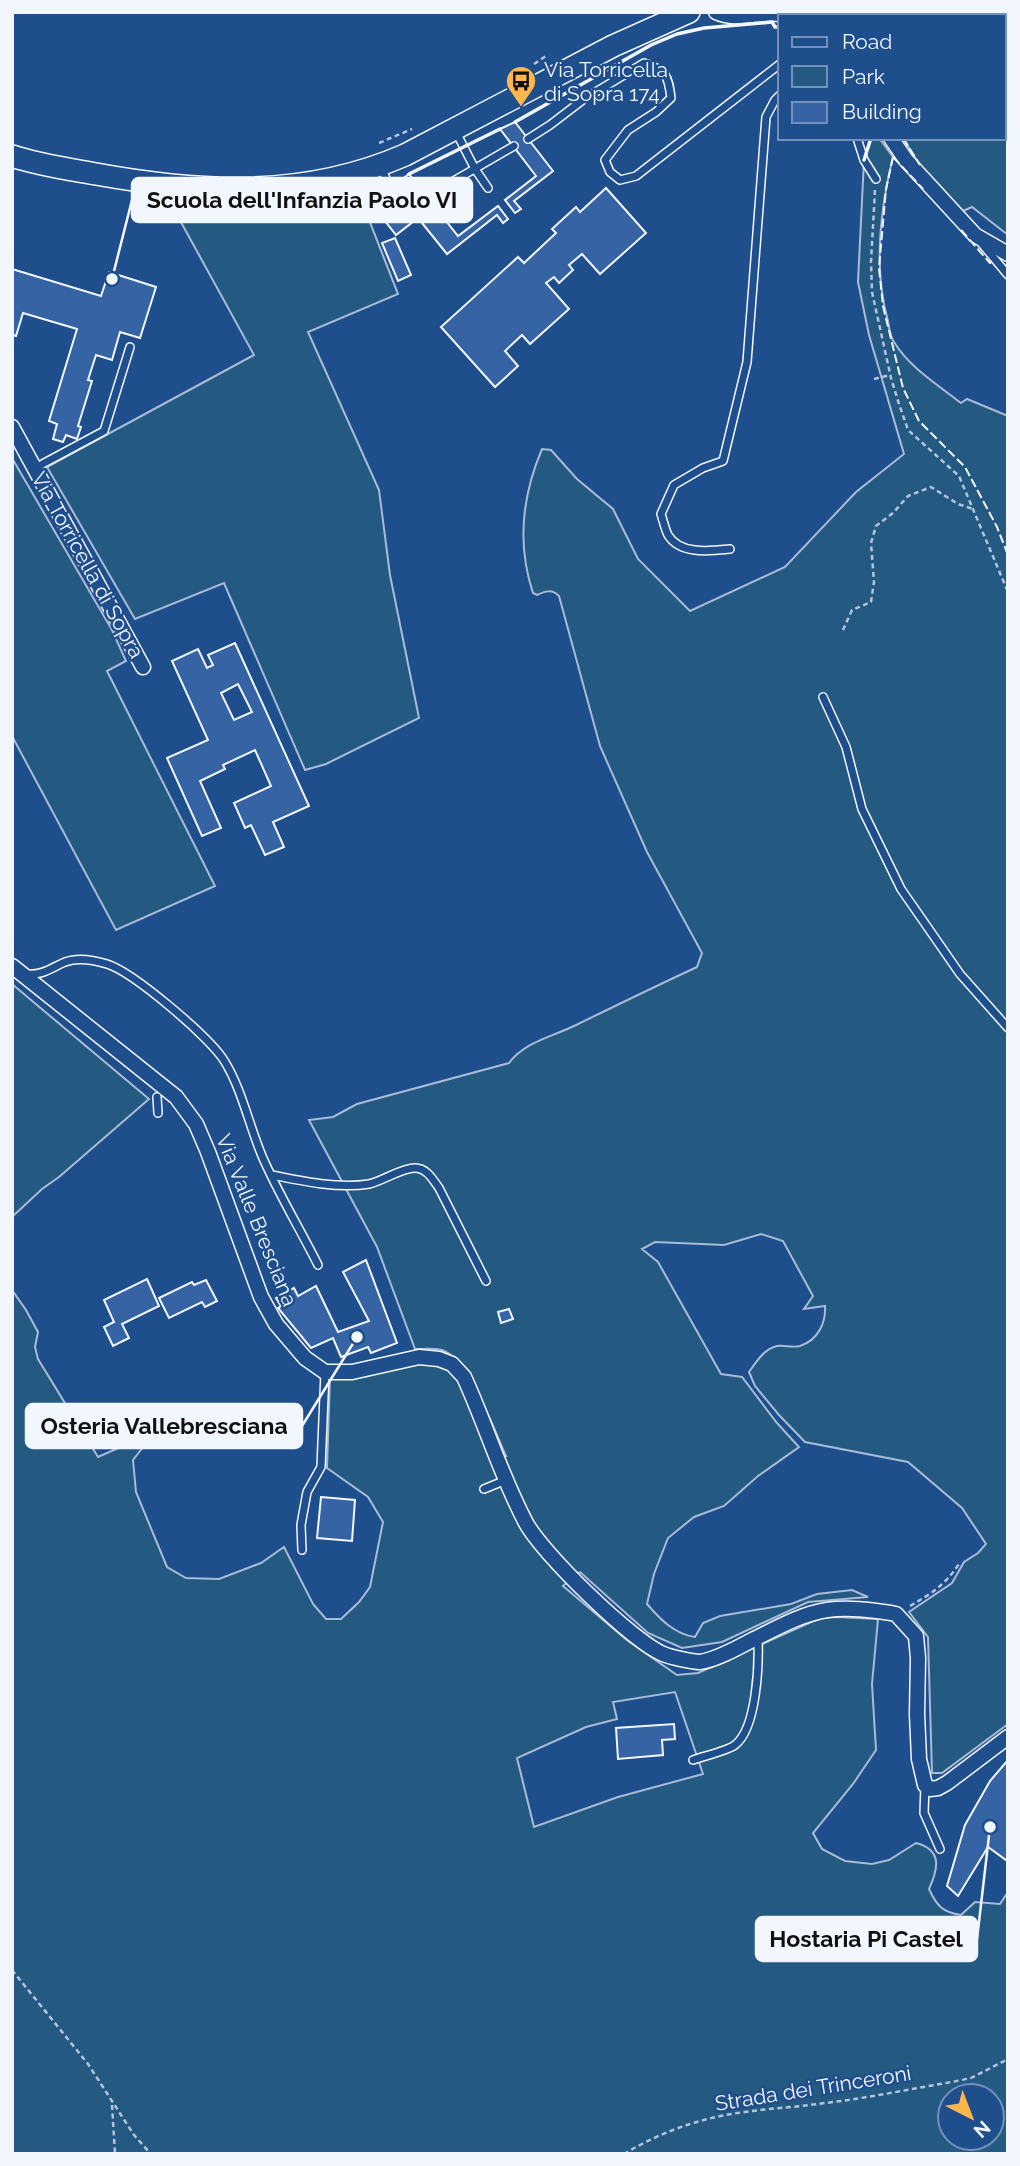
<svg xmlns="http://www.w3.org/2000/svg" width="1020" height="2166" font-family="Raleway,sans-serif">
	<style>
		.green { fill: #245a82; stroke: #a8bbd7; stroke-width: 2; fill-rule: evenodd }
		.building { fill: #3563a3; stroke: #f2f6ff; stroke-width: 2; fill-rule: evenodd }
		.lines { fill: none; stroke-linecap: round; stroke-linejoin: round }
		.lane-casing { stroke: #f2f6ff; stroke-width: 10 }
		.street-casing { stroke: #f2f6ff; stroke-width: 17 }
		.secondary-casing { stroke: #f2f6ff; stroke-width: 24 }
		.path { stroke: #b3c4dc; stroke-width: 2.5; stroke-dasharray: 5 3.5; stroke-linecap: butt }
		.lane { stroke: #1f4e8c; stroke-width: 7 }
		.street { stroke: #1f4e8c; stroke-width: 14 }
		.secondary { stroke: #1f4e8c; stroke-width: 21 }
		.fence { stroke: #f2f6ff; stroke-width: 2; stroke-dasharray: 9 3.5; stroke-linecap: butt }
		.wall { stroke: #f2f6ff; stroke-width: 3.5 }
		.labels { text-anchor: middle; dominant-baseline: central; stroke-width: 5; stroke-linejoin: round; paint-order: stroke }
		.poi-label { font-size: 21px; fill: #f2f6ff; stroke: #1f4e8c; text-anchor: start }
		.street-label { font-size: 21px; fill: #f2f6ff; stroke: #1f4e8c }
		.leader { fill: none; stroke: #f2f6ff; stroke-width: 2.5 }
		.callout-dot { fill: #f2f6ff; stroke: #1f4e8c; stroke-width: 2.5 }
		.callout { fill: #f2f6ff; stroke: #f2f6ff; stroke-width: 2.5 }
		.callout-label { font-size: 23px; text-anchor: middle; font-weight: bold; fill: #111 }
	</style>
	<rect width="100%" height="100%" fill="#1f4e8c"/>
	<g class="green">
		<polygon points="1004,60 1008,61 1008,235 972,207 961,212 924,172 903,138 1004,138"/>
		<path d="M871 138H879L893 157C880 210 873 268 888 321 889 328 890 336 894 342 909 367 938 385 961 403L967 399 1008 416V1724L942 1773H932L928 1637 909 1612 952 1583 964 1562 978 1553 986 1544 962 1508 908 1462 805 1442 779 1415 755 1386 749 1372C756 1362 764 1349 777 1346 784 1345 793 1348 800 1346 818 1340 826 1323 825 1306L804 1309 813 1296 783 1241 761 1234 724 1245 655 1242 642 1249 658 1262 721 1374 742 1377 777 1423 799 1447 758 1476 724 1506 694 1517 668 1538 654 1574 647 1604C660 1619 674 1634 695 1637L703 1623 720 1616 791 1604 817 1594 852 1590 868 1597 808 1602 722 1642 682 1648 648 1633 580 1572 563 1586 628 1641 677 1675 698 1673 820 1618 837 1617 878 1619 872 1684 876 1750 853 1784 813 1833 822 1849 845 1861 872 1864 889 1860 916 1843C943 1850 938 1869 929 1889 937 1906 942 1912 961 1915L975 1902 1000 1904 1008 1892V2154H12V1290L26 1310 38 1332 35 1347 38 1359 98 1457 155 1432 133 1460 136 1492 167 1567 186 1578 219 1579 261 1563 284 1547 313 1604 326 1619H341L359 1602 370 1587 383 1522 368 1497 327 1468 330 1377 410 1362 443 1364 460 1381 494 1456H506C494 1430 469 1359 442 1350 434 1348 423 1349 415 1349L377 1247 309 1120 333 1117 357 1104 509 1063C525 1042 551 1037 574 1026 615 1006 656 986 697 967L702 953 647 852 600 746 559 596C552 589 545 591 537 595L533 593C517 545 522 496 542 449L551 450 577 479 613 509 638 559 690 611 785 567 856 492 904 454 869 335 858 282 864 160ZM675 1692 703 1774 618 1797 534 1827 517 1758 586 1727 617 1719 613 1702ZM950 2096H992V2138H950Z"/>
		<path d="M357 189 398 294 308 332 379 490 390 575 419 718 326 764 305 770 224 583 135 619 47 467 254 355 171 204C193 205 215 207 237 207 277 207 319 199 357 189Z"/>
		<polygon points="12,458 112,630 126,661 107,671 215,886 116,930 12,736"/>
		<polygon points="12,984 149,1099 59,1177 42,1189 12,1217"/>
	</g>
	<g class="building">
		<polygon points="515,122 553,171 514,201 521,209 515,213 505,200 536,176 500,129"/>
		<polygon points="409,174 458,236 498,206 508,219 503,223 497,215 447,254 418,218 396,235 371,203"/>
		<polygon points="606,188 646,233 600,274 582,254 569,265 573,270 559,283 554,277 546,283 569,309 530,344 522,335 505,351 518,366 495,387 441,327 518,257 524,263 556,233 552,229 576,207 580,212"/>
		<polygon points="395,238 411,275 398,281 382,243"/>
		<polygon points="12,269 101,296 109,272 156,287 140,338 120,332 112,360 96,355 88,380 92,381 78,426 81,427 77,439 66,435 63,442 53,439 57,424 49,421 77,329 23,313 16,336 12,335"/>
		<path d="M235 643 309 806 273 822 284 847 265 855 251 825 245 828 234 803 271 786 255 750 223 765 225 769 200 781 221 828 202 836 167 758 208 740 172 661 198 649 207 668 213 665 208 655ZM238 684 252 712 234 720 221 693Z"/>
		<polygon points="366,1260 397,1343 371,1353 368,1347 341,1357 333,1338 311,1348 278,1308 281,1306 276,1298 294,1288 298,1296 316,1286 338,1332 369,1321 343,1272"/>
		<polygon points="147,1279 159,1306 122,1324 129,1338 113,1346 104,1327 114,1322 104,1300"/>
		<polygon points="206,1280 217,1301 205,1307 202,1302 169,1318 159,1298 192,1282 194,1285"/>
		<polygon points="509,1309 513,1319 501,1323 498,1312"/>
		<polygon points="321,1497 355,1500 352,1541 317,1538"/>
		<polygon points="674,1724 675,1739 662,1740 663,1755 618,1759 616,1728"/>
		<polygon points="1008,1760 1008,1857 1006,1860 988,1847 958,1896 947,1886 965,1825 990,1781"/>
	</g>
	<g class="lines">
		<g class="lane-casing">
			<g id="lane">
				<polyline points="456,132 475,169 488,188"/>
				<polyline points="857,138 864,160 876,179"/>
				<path d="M528 139 550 125 584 99 644 63C666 71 668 74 671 98L656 112 628 130 605 160 610 172 620 180 636 176 780 64"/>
				<polyline points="381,167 390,188"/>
				<polyline points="433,193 514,146"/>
				<polyline points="982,244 1008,275"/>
				<polyline points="35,468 104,431 130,347"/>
				<path d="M730 549C710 551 680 555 668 535 665 529 663 520 661 514L674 485 703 468 723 461 747 362 766 117 775 100 780 95"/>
				<polyline points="823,697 846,747 862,809 901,889 960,974 1008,1028"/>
				<path d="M25 974C42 976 51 968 65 962 78 957 94 960 107 964 133 972 211 1038 225 1062 242 1090 249 1125 262 1156 278 1193 300 1229 318 1265"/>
				<polyline points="157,1097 158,1113"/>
				<path d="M272 1175C301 1181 339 1189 369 1184 383 1181 401 1168 415 1168 427 1168 433 1180 439 1188L486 1281"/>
				<polyline points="484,1489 506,1480"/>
				<polyline points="302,1550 301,1525 307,1492 321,1467 325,1372"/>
				<path d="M693 1760C704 1756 727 1751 735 1745 757 1728 759 1664 758 1638"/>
				<polyline points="925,1785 924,1813 940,1849"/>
			</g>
		</g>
		<g class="street-casing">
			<g id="street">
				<path d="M716 12C739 23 765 8 789 16"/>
				<polyline points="891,138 906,160 975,235 1008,254"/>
				<polyline points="12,427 143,667"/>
				<path d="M12 966 176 1097 196 1124 208 1152 261 1297 276 1324 305 1358 325 1372H352L419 1357 439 1359 452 1364 464 1377C486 1425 501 1476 526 1523 543 1554 631 1640 663 1654 670 1657 693 1662 700 1662 716 1660 739 1647 754 1639 777 1628 801 1614 827 1610 848 1607 870 1610 891 1613L896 1614 916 1636 918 1658 917 1714 919 1759 925 1785 930 1789 938 1788 947 1783 1008 1737"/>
			</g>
		</g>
		<g class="secondary-casing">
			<g id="secondary">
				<polyline points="894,12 907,16"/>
				<polyline points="1004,44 1008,45"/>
				<path d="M12 156C39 165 68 169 96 174 201 193 304 199 405 155L613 46 689 12"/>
			</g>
		</g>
		<g class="path">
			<polyline points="946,12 956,16"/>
			<polyline points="534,64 546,56"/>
			<polyline points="379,143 412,129"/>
			<polyline points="875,190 871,262 872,292 891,378 898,401 908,430 959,476 1008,592"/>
			<polyline points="874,379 890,375"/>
			<polyline points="843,630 852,610 871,602 874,582 871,543 876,526 893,513 908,496 931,487 958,504 973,509"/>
			<path d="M910 1606C932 1593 944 1586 959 1564"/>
			<polyline points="12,1970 88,2064 134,2135 151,2154"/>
			<polyline points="112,2105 115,2154"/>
			<path d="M624 2154C660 2132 703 2117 745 2112 772 2108 799 2107 825 2103 868 2098 910 2089 952 2082L971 2078 1008 2059"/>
		</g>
		<use href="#lane" class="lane"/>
		<use href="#street" class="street"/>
		<use href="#secondary" class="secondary"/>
		<g class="fence">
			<polyline points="813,15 814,16"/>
			<polyline points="903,138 920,165"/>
			<polyline points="893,157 886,189 879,268 883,306 903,388 919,421 965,467 997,527 1008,555"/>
			<polyline points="893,157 923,189"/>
			<polyline points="961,230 990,263 994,259"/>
		</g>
		<g class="wall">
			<polyline points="807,12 813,15"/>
			<polyline points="515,122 651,45 677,34 704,28 772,22 775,27 780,27"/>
			<polyline points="864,160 871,138"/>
			<polyline points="409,174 500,129"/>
			<polyline points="364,206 371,203"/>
		</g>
	</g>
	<defs>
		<g id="bus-pin" transform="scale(1.575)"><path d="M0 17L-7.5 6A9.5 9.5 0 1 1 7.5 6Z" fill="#ffb74d" stroke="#1f4e8c"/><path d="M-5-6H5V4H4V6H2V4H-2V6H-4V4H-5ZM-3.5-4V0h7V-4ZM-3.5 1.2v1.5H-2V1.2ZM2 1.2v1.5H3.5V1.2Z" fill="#111"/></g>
	</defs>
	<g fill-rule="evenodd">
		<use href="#bus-pin" x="521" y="81"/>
	</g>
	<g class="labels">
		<g class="poi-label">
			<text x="544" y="69">Via Torricella<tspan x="544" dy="24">di Sopra 174</tspan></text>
		</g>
		<g class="street-label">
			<text transform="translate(88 565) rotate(61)">Via Torricella di Sopra</text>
			<text transform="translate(257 1220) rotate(68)">Via Valle Bresciana</text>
			<text transform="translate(813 2088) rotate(-9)">Strada dei Trinceroni</text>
		</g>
	</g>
	<path class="leader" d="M112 279L132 200M357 1337L302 1426M990 1827L977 1939"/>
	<g class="callout-dot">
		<circle cx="112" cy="279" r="7"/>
		<circle cx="357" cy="1337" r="7"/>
		<circle cx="990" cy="1827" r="7"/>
	</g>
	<g class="callout">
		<rect x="132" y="178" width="340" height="44" rx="7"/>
		<rect x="26" y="1404" width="276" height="44" rx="7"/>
		<rect x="756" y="1917" width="221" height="44" rx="7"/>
	</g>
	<g class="callout-label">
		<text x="302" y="208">Scuola dell'Infanzia Paolo VI</text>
		<text x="164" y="1434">Osteria Vallebresciana</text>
		<text x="866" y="1947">Hostaria Pi Castel</text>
	</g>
	<rect width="1020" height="2166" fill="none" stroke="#f2f6ff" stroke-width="28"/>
	<rect x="778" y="14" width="228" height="126" fill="#1f4e8c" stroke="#7391ba" stroke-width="2"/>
	<rect x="792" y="37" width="35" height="10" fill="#1f4e8c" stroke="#7391ba" stroke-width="2"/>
	<text x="842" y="49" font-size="21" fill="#f2f6ff">Road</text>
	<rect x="792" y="66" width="35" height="21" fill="#245a82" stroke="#7391ba" stroke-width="2"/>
	<text x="842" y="84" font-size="21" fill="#f2f6ff">Park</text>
	<rect x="792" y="102" width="35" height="21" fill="#3563a3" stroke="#7391ba" stroke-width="2"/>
	<text x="842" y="119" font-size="21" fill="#f2f6ff">Building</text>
	<g transform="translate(971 2117) rotate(138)"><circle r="33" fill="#1f4e8c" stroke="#7391ba" stroke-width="2"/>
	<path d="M0-5L12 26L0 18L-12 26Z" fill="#ffb74d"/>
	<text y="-10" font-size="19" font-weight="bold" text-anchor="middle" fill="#f2f6ff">N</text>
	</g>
</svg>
